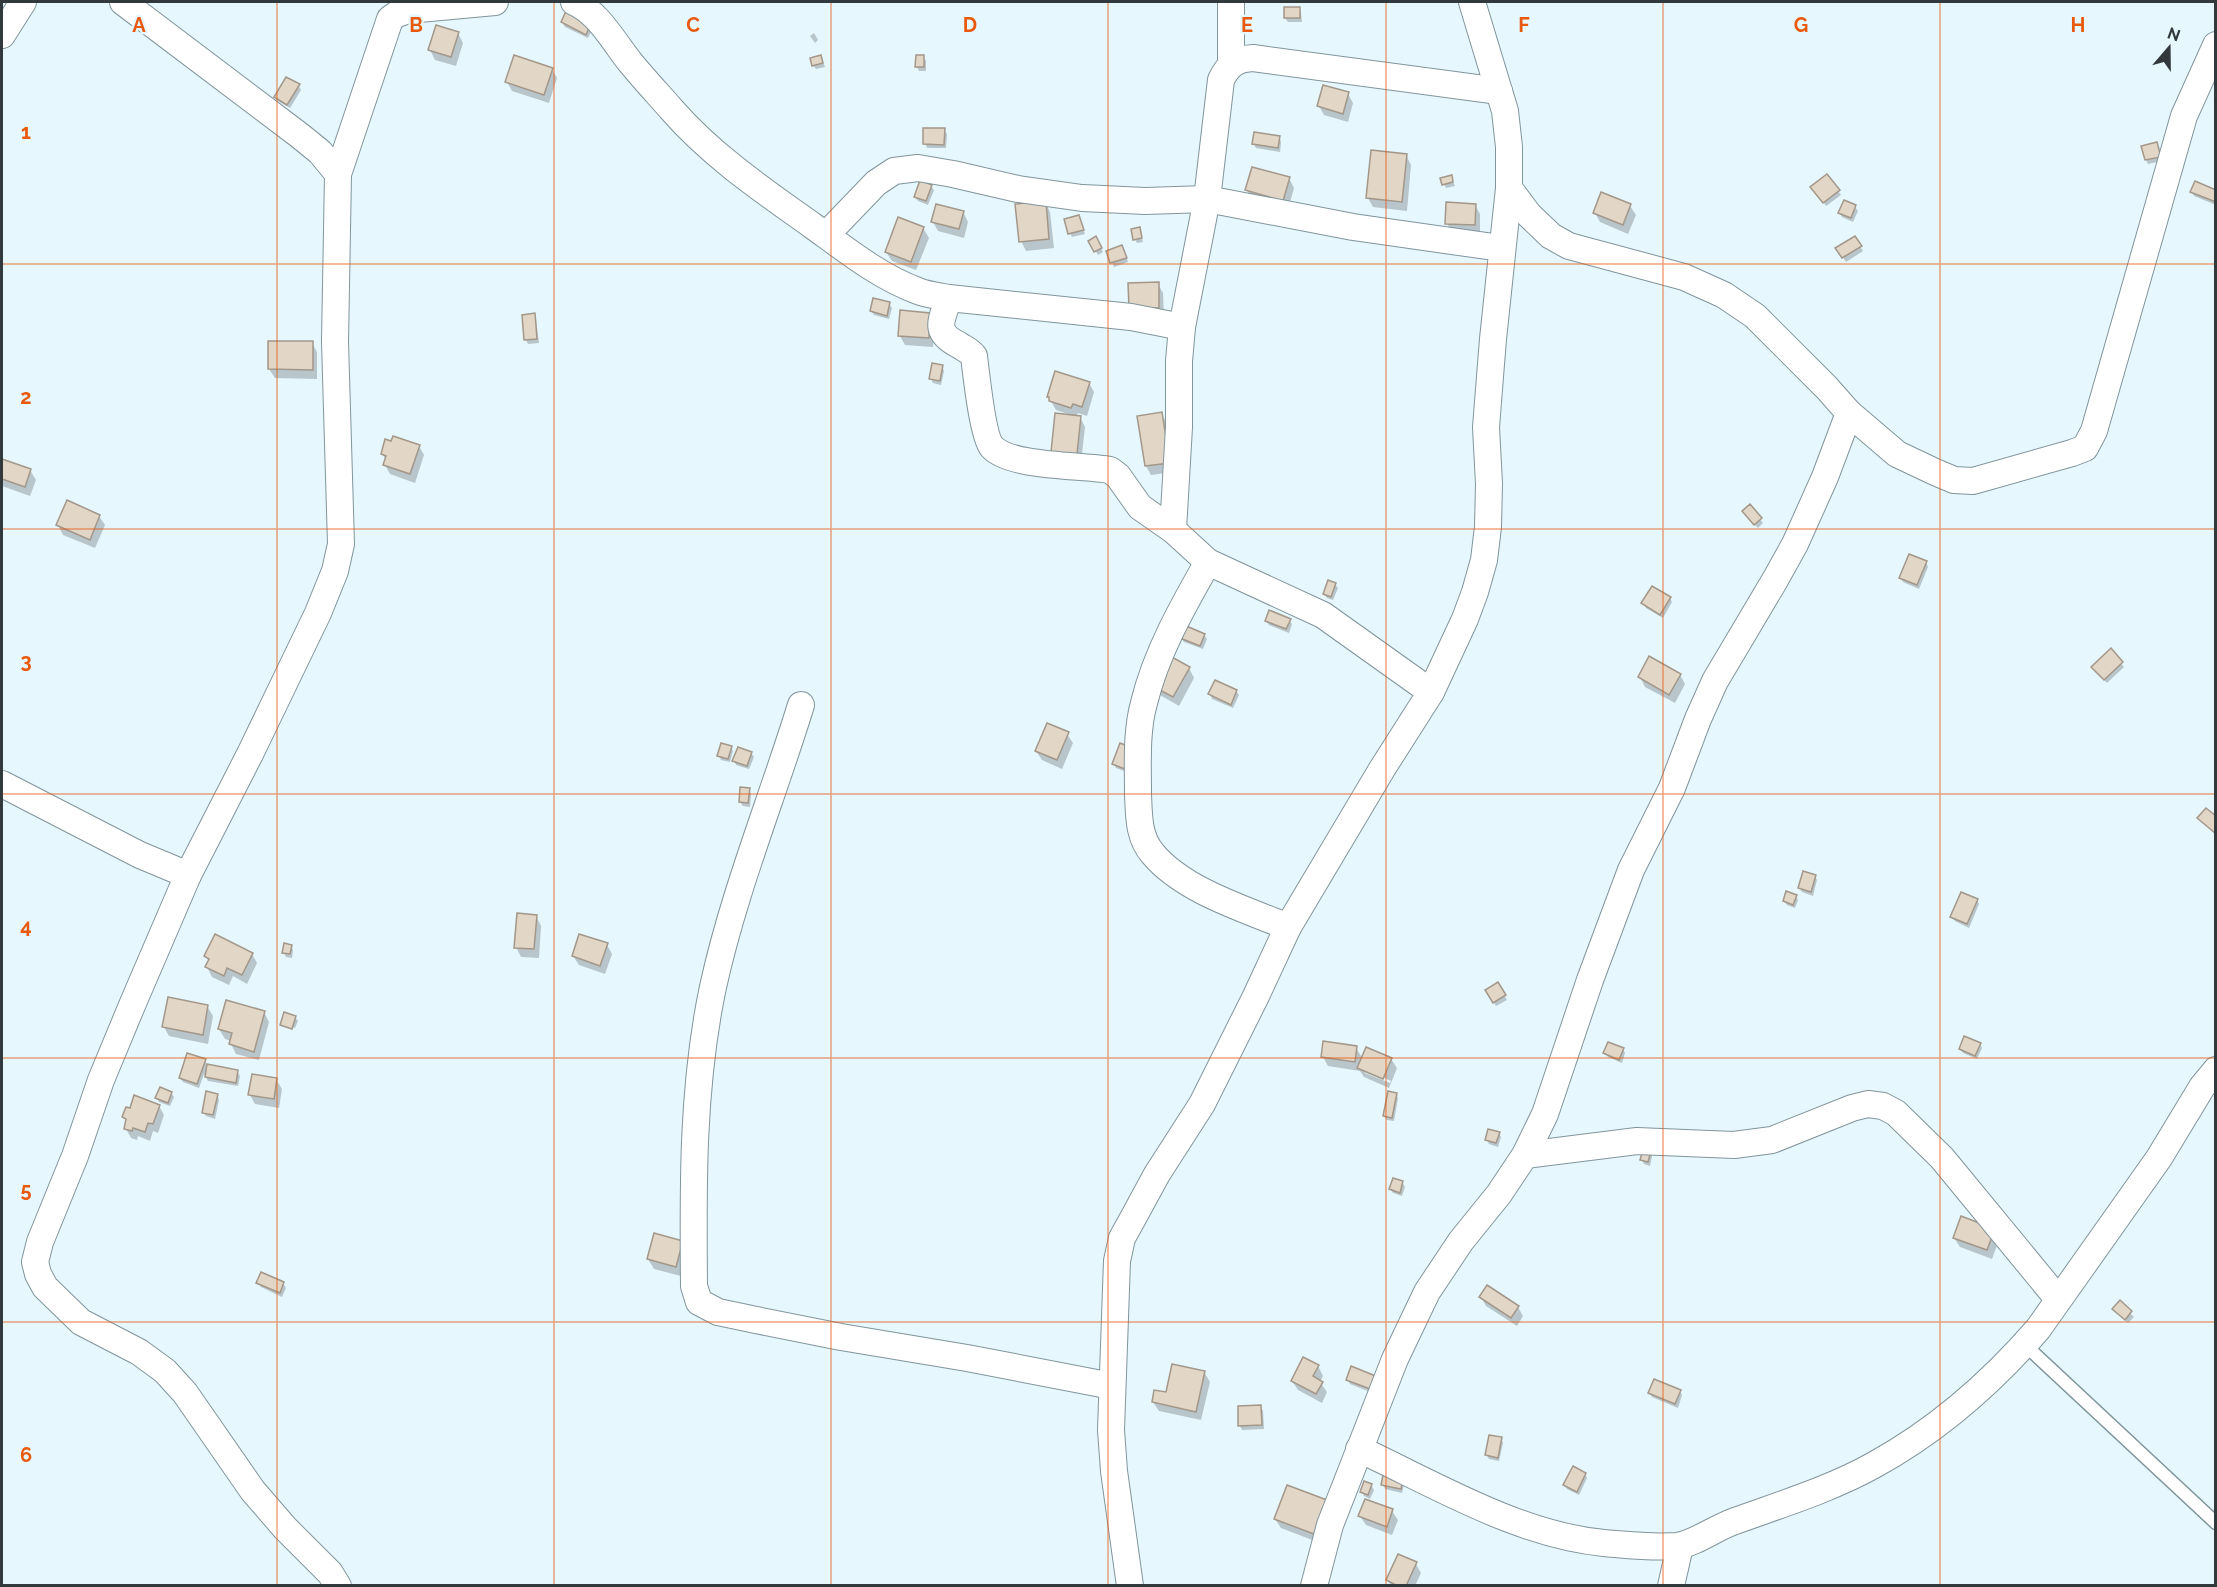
<svg xmlns="http://www.w3.org/2000/svg" width="2217" height="1587" font-family="Raleway,sans-serif">
	<style>
		.shadow { fill: #0003; fill-rule: evenodd }
		.building { fill: #e2d6c7; stroke: #a39789; stroke-width: 1.5 }
		.lines { fill: none; stroke-linecap: round; stroke-linejoin: round }
		.lane-casing { stroke: #81959c; stroke-width: 15 }
		.street-casing { stroke: #81959c; stroke-width: 28 }
		.lane { stroke: #fff; stroke-width: 12 }
		.street { stroke: #fff; stroke-width: 26 }
		.grid { fill: none; stroke: #e8590c; stroke-width: 1.5; stroke-opacity: 0.55 }
		.grid-label { font-size: 20px; text-anchor: middle; font-weight: bold; fill: #e8590c; stroke: #e6f7fe; stroke-width: 4.5; stroke-linejoin: round; paint-order: stroke }
	</style>
	<rect width="100%" height="100%" fill="#e6f7fe"/>
	<g class="shadow">
		<polygon points="1299,9 1301,13 1302,22 1288,22 1285,18"/>
		<polygon points="562,22 595,24 588,38 565,27"/>
		<polygon points="458,33 463,43 456,66 435,60 430,50"/>
		<polygon points="814,33 818,40 815,43 810,36"/>
		<polygon points="821,57 825,67 816,69 813,65"/>
		<polygon points="923,57 926,61 926,71 919,71 917,67"/>
		<polygon points="552,69 557,78 549,103 512,91 507,82"/>
		<polygon points="298,85 301,90 290,108 278,101 275,97"/>
		<polygon points="1348,94 1353,103 1348,122 1324,115 1319,106"/>
		<polygon points="944,130 947,134 946,148 927,148 925,143"/>
		<polygon points="1279,137 1281,142 1280,152 1256,148 1254,144"/>
		<polygon points="2156,143 2162,161 2148,164 2146,160"/>
		<polygon points="1406,155 1411,165 1407,211 1373,207 1368,198"/>
		<polygon points="1451,177 1455,186 1446,188 1444,184"/>
		<polygon points="1289,178 1294,188 1288,209 1252,200 1247,190"/>
		<polygon points="931,186 934,190 928,205 918,201 915,197"/>
		<polygon points="1815,191 1838,191 1841,195 1826,206"/>
		<polygon points="2216,191 2216,205 2194,196 2192,192"/>
		<polygon points="1045,202 1050,212 1054,248 1026,251 1021,241"/>
		<polygon points="1475,205 1480,214 1480,234 1452,233 1447,223"/>
		<polygon points="1630,206 1636,215 1628,234 1600,222 1595,213"/>
		<polygon points="1855,207 1858,211 1853,222 1842,217 1840,213"/>
		<polygon points="963,212 968,222 964,238 938,231 933,222"/>
		<polygon points="1079,217 1085,234 1072,237 1070,233"/>
		<polygon points="923,228 929,238 916,270 892,261 886,252"/>
		<polygon points="1139,229 1143,242 1137,243 1135,239"/>
		<polygon points="1095,238 1103,252 1098,255 1090,241"/>
		<polygon points="1854,238 1863,251 1846,262 1837,248"/>
		<polygon points="1124,251 1128,262 1114,267 1108,252"/>
		<polygon points="1158,284 1163,293 1164,317 1135,317"/>
		<polygon points="889,304 892,308 889,319 874,315 871,311"/>
		<polygon points="534,315 536,319 539,343 528,344 526,340"/>
		<polygon points="935,324 933,347 905,345 900,336"/>
		<polygon points="312,343 317,352 317,379 275,378 269,369"/>
		<polygon points="942,367 944,371 941,385 933,383 931,379"/>
		<polygon points="1089,383 1094,392 1087,416 1078,413 1076,417 1080,417 1085,427 1081,463 1058,461 1071,415 1056,410 1048,396"/>
		<polygon points="1161,414 1167,423 1174,472 1151,475 1146,466"/>
		<polygon points="419,446 424,455 415,483 390,474 385,465 386,460 382,453"/>
		<polygon points="2,461 30,470 36,480 30,496 2,486"/>
		<polygon points="1750,506 1763,523 1758,528 1746,516"/>
		<polygon points="99,516 105,525 95,548 63,535 58,525"/>
		<polygon points="1926,562 1928,567 1919,589 1903,582 1901,578"/>
		<polygon points="1335,584 1338,588 1333,600 1327,598 1324,594"/>
		<polygon points="1670,598 1672,602 1663,618 1646,608 1643,603"/>
		<polygon points="1289,620 1292,624 1289,633 1269,625 1266,621"/>
		<polygon points="1204,635 1207,639 1203,649 1184,642 1181,638"/>
		<polygon points="2111,651 2124,667 2107,683 2095,671"/>
		<polygon points="1189,668 1194,678 1179,706 1160,695 1154,686"/>
		<polygon points="1680,675 1685,684 1675,703 1645,687 1640,677"/>
		<polygon points="1236,691 1239,695 1233,708 1212,699 1210,694"/>
		<polygon points="1067,734 1073,743 1062,769 1042,760 1036,751"/>
		<polygon points="731,747 733,751 730,762 721,760 719,756"/>
		<polygon points="1137,751 1132,774 1116,768 1114,764"/>
		<polygon points="751,753 754,757 749,769 736,765 734,760"/>
		<polygon points="749,790 751,794 750,807 743,806 740,802"/>
		<polygon points="1815,876 1817,880 1813,896 1802,892 1800,888"/>
		<polygon points="1796,896 1798,900 1795,908 1787,905 1784,901"/>
		<polygon points="1977,900 1979,904 1969,928 1955,921 1952,917"/>
		<polygon points="536,916 541,926 539,958 521,957 516,947"/>
		<polygon points="607,945 612,954 605,974 579,965 573,956"/>
		<polygon points="291,946 293,950 292,958 286,957 284,953"/>
		<polygon points="252,954 257,963 247,984 233,976 229,985 212,977 207,967 209,962 206,956"/>
		<polygon points="1497,984 1507,1000 1496,1006 1487,991"/>
		<polygon points="207,1006 213,1016 208,1044 169,1036 164,1027"/>
		<polygon points="264,1012 269,1022 259,1060 236,1054 231,1044 232,1041 225,1039 219,1029"/>
		<polygon points="295,1017 298,1021 295,1028 283,1024 283,1027 282,1025"/>
		<polygon points="1980,1044 1982,1048 1977,1059 1963,1053 1960,1049"/>
		<path d="M1356 1048 1363 1059H1391L1397 1068 1389 1088 1364 1077 1360 1071 1328 1066 1323 1057ZM1365 1069 1391 1081 1390 1083 1365 1073Z"/>
		<polygon points="1623,1049 1625,1053 1622,1063 1608,1057 1605,1053"/>
		<polygon points="205,1061 207,1065 237,1071 240,1076 238,1086 208,1081 204,1074 199,1088 183,1082 180,1078"/>
		<polygon points="276,1079 282,1089 279,1108 255,1104 250,1095"/>
		<polygon points="171,1093 174,1097 170,1106 159,1102 157,1098"/>
		<polygon points="1396,1094 1398,1098 1394,1121 1387,1120 1384,1116"/>
		<polygon points="217,1095 219,1100 215,1119 206,1116 203,1112"/>
		<polygon points="159,1106 164,1115 158,1133 153,1131 150,1141 138,1136 137,1140 131,1138 126,1129 127,1123 124,1117"/>
		<polygon points="1499,1133 1501,1137 1498,1147 1489,1144 1487,1140"/>
		<polygon points="1650,1152 1652,1156 1650,1166 1644,1164 1642,1160"/>
		<polygon points="1402,1182 1405,1187 1402,1196 1393,1193 1390,1189"/>
		<polygon points="1962,1218 1999,1240 1992,1259 1960,1247 1954,1238"/>
		<polygon points="655,1235 687,1251 681,1276 654,1269 648,1259"/>
		<polygon points="258,1283 283,1283 286,1288 282,1297 261,1287"/>
		<polygon points="1481,1297 1518,1307 1523,1316 1517,1326 1486,1306"/>
		<polygon points="2120,1303 2134,1317 2128,1323 2114,1309"/>
		<polygon points="1318,1366 1323,1376 1320,1382 1327,1392 1322,1403 1298,1390 1292,1381"/>
		<polygon points="1352,1368 1375,1394 1350,1384 1348,1380"/>
		<polygon points="1204,1372 1210,1382 1201,1420 1159,1411 1153,1402"/>
		<polygon points="1680,1391 1682,1395 1678,1408 1652,1397 1650,1393"/>
		<polygon points="1261,1407 1263,1411 1264,1429 1242,1430 1240,1426"/>
		<polygon points="1501,1438 1503,1443 1499,1461 1489,1459 1487,1455"/>
		<polygon points="1585,1474 1587,1478 1579,1495 1567,1489 1565,1485"/>
		<polygon points="1384,1477 1404,1485 1402,1493 1385,1489 1383,1484"/>
		<polygon points="1371,1485 1374,1490 1370,1499 1364,1496 1362,1492"/>
		<polygon points="1326,1501 1320,1543 1281,1528 1275,1519"/>
		<polygon points="1392,1511 1398,1520 1392,1535 1366,1525 1360,1516"/>
		<polygon points="1416,1564 1421,1573 1415,1586 1391,1586 1388,1580"/>
	</g>
	<g class="building">
		<polygon points="568,7 593,18 586,35 561,22"/>
		<rect x="1284" y="7" width="16" height="11"/>
		<polygon points="436,25 459,32 451,57 428,50"/>
		<polygon points="514,55 553,68 544,95 505,82"/>
		<polygon points="821,55 823,63 812,66 810,58"/>
		<polygon points="916,55 924,55 924,67 915,67"/>
		<polygon points="286,77 300,84 287,105 274,97"/>
		<polygon points="1323,85 1349,92 1343,114 1317,106"/>
		<polygon points="923,128 945,128 944,145 923,144"/>
		<polygon points="1254,132 1280,136 1278,148 1252,144"/>
		<polygon points="2157,142 2161,157 2145,160 2141,146"/>
		<polygon points="1371,150 1407,154 1402,202 1366,198"/>
		<polygon points="1252,167 1290,177 1283,201 1245,190"/>
		<polygon points="1827,174 1840,190 1823,203 1810,187"/>
		<polygon points="1452,175 1453,182 1442,185 1440,178"/>
		<polygon points="920,180 932,185 926,201 914,197"/>
		<polygon points="2195,181 2216,190 2216,202 2190,192"/>
		<polygon points="1601,192 1631,204 1623,225 1593,213"/>
		<polygon points="1844,200 1856,205 1851,218 1838,213"/>
		<polygon points="1046,201 1049,239 1019,242 1015,204"/>
		<polygon points="1446,202 1476,204 1475,225 1445,224"/>
		<polygon points="936,204 964,211 959,229 931,222"/>
		<polygon points="1079,215 1084,230 1068,234 1064,219"/>
		<polygon points="898,217 924,227 911,262 885,252"/>
		<polygon points="1140,227 1142,238 1133,240 1131,229"/>
		<polygon points="1096,236 1102,248 1094,252 1088,241"/>
		<polygon points="1855,236 1862,246 1842,258 1835,248"/>
		<polygon points="1122,245 1127,258 1110,263 1106,251"/>
		<polygon points="1159,282 1159,308 1129,308 1128,283"/>
		<polygon points="873,298 890,302 887,316 870,311"/>
		<polygon points="900,310 930,313 929,338 898,336"/>
		<polygon points="535,313 537,339 524,340 522,315"/>
		<polygon points="268,341 313,341 313,370 268,369"/>
		<polygon points="932,363 943,365 940,381 929,379"/>
		<polygon points="1055,371 1090,382 1082,407 1073,404 1071,408 1049,401 1049,397 1047,397"/>
		<polygon points="1162,412 1170,463 1145,466 1137,416"/>
		<polygon points="1055,413 1081,416 1077,454 1051,452"/>
		<polygon points="393,436 420,445 410,474 383,465 386,456 381,454 385,439 391,441"/>
		<polygon points="2,459 31,469 25,487 2,479"/>
		<polygon points="67,500 100,515 90,540 56,525"/>
		<polygon points="1750,504 1762,518 1754,525 1742,511"/>
		<polygon points="1909,554 1927,561 1917,585 1899,578"/>
		<polygon points="1328,580 1336,583 1331,597 1323,594"/>
		<polygon points="1652,586 1671,597 1660,615 1641,603"/>
		<polygon points="1269,610 1291,619 1286,629 1265,621"/>
		<polygon points="1184,625 1205,634 1200,646 1180,638"/>
		<polygon points="2111,648 2123,662 2104,680 2091,667"/>
		<polygon points="1170,656 1190,667 1173,697 1152,686"/>
		<polygon points="1649,656 1681,674 1669,695 1638,677"/>
		<polygon points="1215,680 1237,690 1231,705 1208,694"/>
		<polygon points="1047,723 1069,732 1057,760 1035,751"/>
		<polygon points="721,743 732,746 728,759 717,756"/>
		<polygon points="1120,743 1138,750 1130,771 1112,764"/>
		<polygon points="738,747 752,752 747,766 732,761"/>
		<polygon points="740,787 750,788 748,803 739,802"/>
		<polygon points="2206,808 2216,816 2215,833 2197,818"/>
		<polygon points="1803,871 1816,875 1811,892 1798,888"/>
		<polygon points="1786,891 1797,895 1793,905 1783,901"/>
		<polygon points="1961,892 1978,899 1967,924 1950,917"/>
		<polygon points="517,913 537,915 534,949 514,948"/>
		<polygon points="215,934 253,953 242,975 227,968 224,976 205,967 209,959 204,956"/>
		<polygon points="579,934 608,943 600,966 572,956"/>
		<polygon points="284,943 292,945 290,954 282,953"/>
		<polygon points="1498,982 1506,995 1493,1003 1485,990"/>
		<polygon points="168,997 208,1005 203,1035 162,1027"/>
		<polygon points="226,1000 265,1011 254,1052 229,1044 232,1033 218,1029"/>
		<polygon points="284,1012 296,1016 292,1029 280,1025"/>
		<polygon points="1964,1036 1981,1043 1975,1056 1959,1049"/>
		<polygon points="1323,1041 1357,1046 1355,1062 1321,1057"/>
		<polygon points="1608,1042 1624,1048 1619,1060 1603,1053"/>
		<polygon points="1366,1047 1392,1058 1383,1079 1357,1068"/>
		<polygon points="187,1053 206,1059 197,1084 179,1078"/>
		<polygon points="207,1064 238,1070 236,1083 205,1077"/>
		<polygon points="252,1074 277,1078 274,1099 248,1095"/>
		<polygon points="160,1087 172,1092 168,1103 155,1098"/>
		<polygon points="206,1091 218,1094 213,1115 202,1113"/>
		<polygon points="1388,1091 1397,1093 1392,1118 1383,1116"/>
		<polygon points="134,1095 160,1105 153,1124 148,1123 145,1132 133,1128 132,1131 124,1129 126,1119 122,1117 126,1107 130,1108"/>
		<polygon points="1488,1129 1500,1132 1496,1143 1485,1140"/>
		<polygon points="1643,1149 1651,1151 1648,1162 1640,1160"/>
		<polygon points="1393,1178 1403,1181 1400,1193 1389,1189"/>
		<polygon points="1961,1216 1995,1229 1987,1250 1953,1238"/>
		<polygon points="654,1233 683,1241 676,1267 647,1259"/>
		<polygon points="261,1272 284,1282 280,1293 256,1283"/>
		<polygon points="1487,1285 1519,1306 1511,1318 1479,1297"/>
		<polygon points="2120,1300 2132,1311 2125,1320 2112,1309"/>
		<polygon points="1303,1357 1319,1365 1313,1376 1323,1382 1316,1394 1291,1381"/>
		<polygon points="1172,1364 1205,1371 1196,1412 1152,1402 1154,1390 1166,1392"/>
		<polygon points="1351,1366 1378,1377 1373,1390 1346,1380"/>
		<polygon points="1654,1379 1681,1390 1675,1404 1648,1393"/>
		<polygon points="1261,1405 1262,1425 1238,1426 1238,1406"/>
		<polygon points="1489,1435 1502,1437 1498,1458 1485,1455"/>
		<polygon points="1573,1466 1586,1473 1577,1492 1563,1485"/>
		<polygon points="1383,1475 1403,1479 1401,1489 1381,1485"/>
		<polygon points="1364,1481 1372,1484 1368,1495 1360,1492"/>
		<polygon points="1287,1485 1327,1500 1314,1534 1274,1519"/>
		<polygon points="1365,1499 1393,1509 1387,1527 1358,1516"/>
		<polygon points="1398,1554 1417,1562 1406,1586 1398,1586 1386,1580"/>
	</g>
	<g class="lines">
		<g class="lane-casing">
			<polyline id="lane" points="2024,1344 2216,1523"/>
		</g>
		<g class="street-casing">
			<g id="street">
				<polyline points="123,2 299,135 320,152 338,174 335,342 341,544 335,571 318,613 250,754 188,875 133,1003 101,1080 75,1156 40,1242 35,1262 38,1274 45,1287 81,1322 139,1352 165,1371 185,1393 253,1491 285,1528 330,1573 338,1586"/>
				<path d="M574 2C598 12 614 42 630 62 643 78 658 94 672 110 712 156 764 191 813 226 846 250 880 277 918 291 928 295 939 296 949 298L1131 317 1182 327"/>
				<polyline points="1231,2 1231,64"/>
				<polyline points="2,35 23,2"/>
				<polyline points="338,174 390,19 397,14 408,10 495,2"/>
				<polyline points="1509,188 1529,215 1551,236 1569,246 1684,277 1724,295 1755,316 1827,388 1849,413 1897,454 1935,472 1954,480 1973,481 2072,453 2085,448 2094,431 2184,116 2216,45"/>
				<polyline points="826,235 876,183 894,171 918,168 953,174 1018,189 1082,198 1145,201 1207,199 1353,227 1501,248"/>
				<path d="M949 298C941 321 933 332 959 345 965 349 970 351 974 356 976 373 983 437 992 447 1010 467 1082 465 1110 470L1118 476 1140 507 1173 530 1208 562 1323 615 1431 692"/>
				<path d="M1173 530 1179 427V361L1182 327 1207 199 1221 80C1228 65 1236 59 1253 58L1499 91"/>
				<path d="M1208 562C1183 606 1156 653 1144 703 1136 731 1138 764 1138 794 1139 815 1138 837 1153 854 1184 891 1245 909 1288 927"/>
				<path d="M801 705C772 799 734 891 713 987 692 1086 693 1186 694 1286L699 1302 718 1312 756 1320 841 1337 967 1358 1112 1386"/>
				<polyline points="2,784 140,855 188,875"/>
				<polyline points="1525,1155 1637,1141 1734,1145 1772,1140 1852,1108 1868,1104 1883,1106 1896,1113 1942,1158 2058,1299"/>
				<path d="M1359 1449C1436 1485 1519 1535 1604 1543 1628 1545 1653 1548 1677 1546 1694 1544 1717 1527 1735 1521 1782 1504 1831 1489 1874 1465 1936 1431 1992 1382 2038 1329L2159 1158 2202 1087 2216 1070"/>
				<polyline points="1130,1586 1114,1471 1111,1430 1117,1261 1122,1238 1132,1220 1157,1174 1202,1104 1256,996 1288,927 1382,769 1431,692 1465,619 1475,592 1484,560 1488,527 1489,484 1486,427 1493,339 1509,188 1509,147 1505,111 1472,2"/>
				<polyline points="1314,1586 1330,1525 1395,1359 1427,1292 1461,1241 1499,1194 1525,1155 1545,1114 1590,980 1631,870 1672,788 1698,719 1715,681 1775,580 1795,544 1825,477 1849,413"/>
				<polyline points="1671,1586 1680,1546"/>
			</g>
		</g>
		<use href="#lane" class="lane"/>
		<use href="#street" class="street"/>
	</g>
	<path class="grid" d="M277 2V1586M554 2V1586M831 2V1586M1108 2V1586M1386 2V1586M1663 2V1586M1940 2V1586M2 264H2216M2 529H2216M2 794H2216M2 1058H2216M2 1322H2216"/>
	<g class="grid-label">
		<text x="139" y="32">A</text>
		<text x="416" y="32">B</text>
		<text x="693" y="32">C</text>
		<text x="970" y="32">D</text>
		<text x="1247" y="32">E</text>
		<text x="1524" y="32">F</text>
		<text x="1801" y="32">G</text>
		<text x="2078" y="32">H</text>
		<text x="26" y="139">1</text>
		<text x="26" y="404">2</text>
		<text x="26" y="668">3</text>
		<text x="26" y="933">4</text>
		<text x="26" y="1197">5</text>
		<text x="26" y="1462">6</text>
	</g>
	<rect width="2217" height="1587" fill="none" stroke="#31393c" stroke-width="6"/>
	<g transform="translate(2169 48) rotate(20)" stroke="#e6f7fe" stroke-width="4.5" paint-order="stroke">
	<path d="M0-4.5L10 22L0 15L-10 22Z" fill="#31393c"/>
	<text y="-9" font-size="16" font-weight="bold" text-anchor="middle" fill="#31393c">N</text>
	</g>
</svg>
